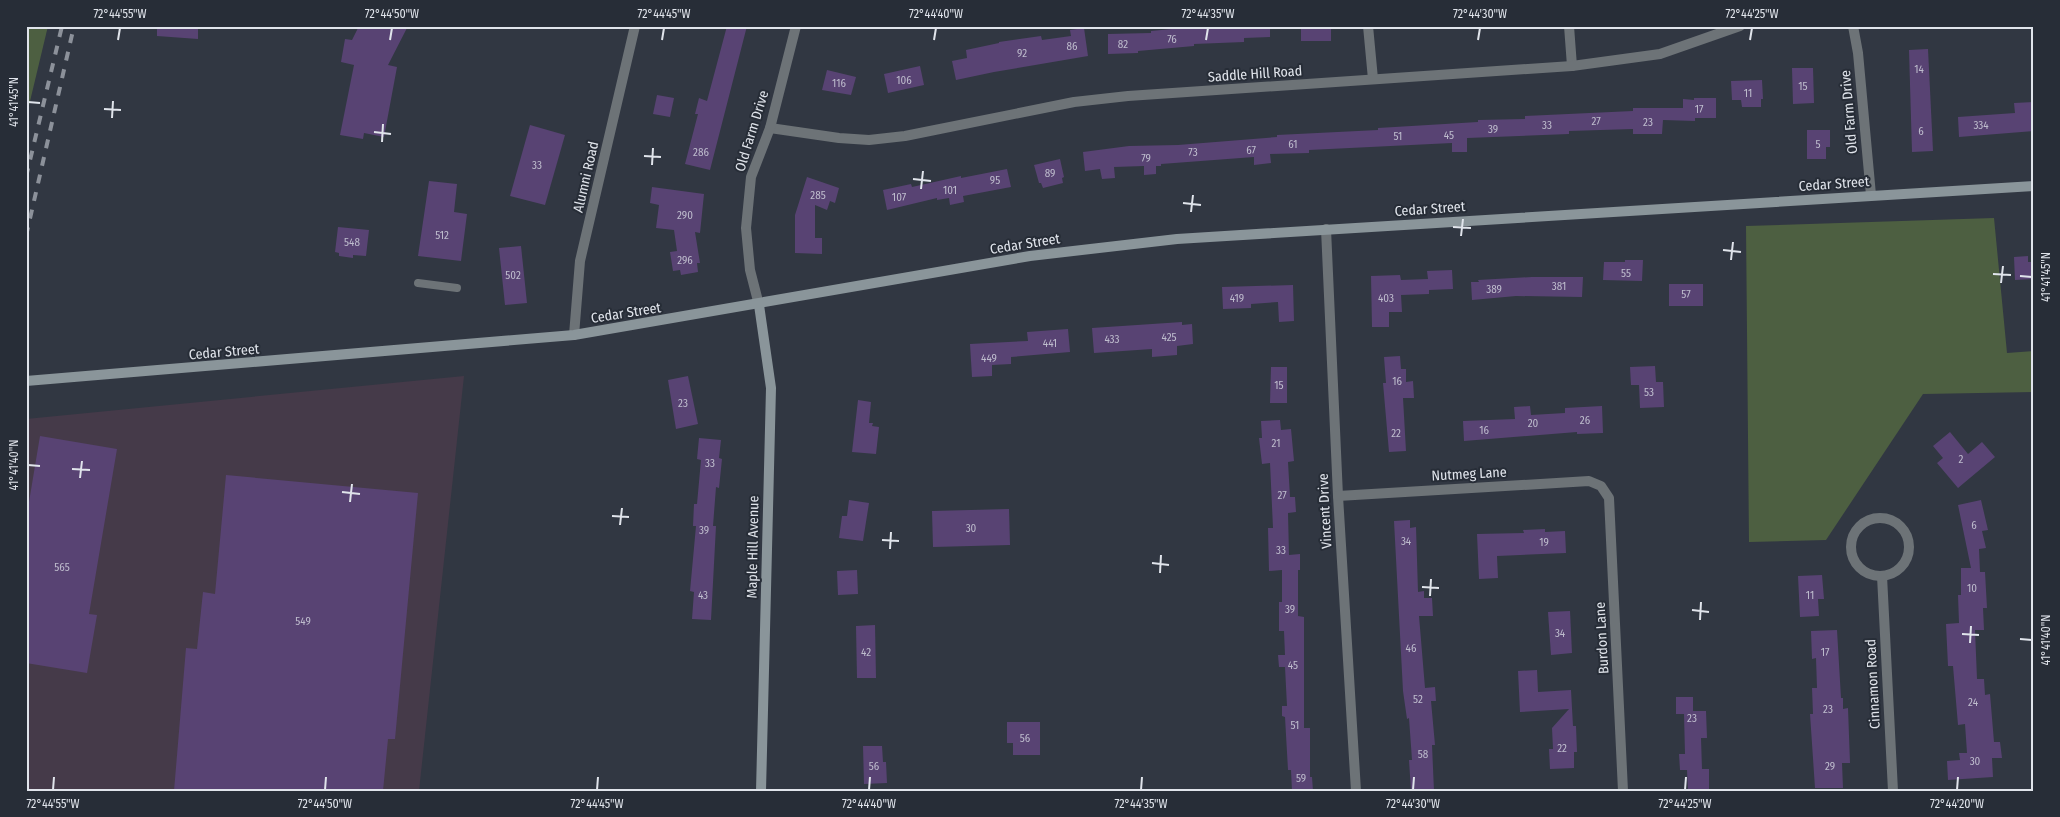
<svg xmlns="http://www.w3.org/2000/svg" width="2060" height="817" font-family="'Fira Sans Condensed',sans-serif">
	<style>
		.industrial { fill: #453a49 }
		.green { fill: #4d5f41 }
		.building { fill: #584373 }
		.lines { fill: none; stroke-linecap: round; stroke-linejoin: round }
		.lane { stroke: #6d7377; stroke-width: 8 }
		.street { stroke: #6d7377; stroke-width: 10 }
		.secondary { stroke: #8a959a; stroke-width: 10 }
		.rail { stroke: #8c919a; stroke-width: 4; stroke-dasharray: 9 9; stroke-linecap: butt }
		.ticks { fill: none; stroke: #e0e4eb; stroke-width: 2 }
		.labels { text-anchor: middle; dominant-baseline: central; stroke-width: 4; stroke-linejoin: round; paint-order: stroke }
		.number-label { font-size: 11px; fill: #bebccd }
		.street-label { font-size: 14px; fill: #e0e4eb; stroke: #272d37 }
		.neatline { fill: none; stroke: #e0e4eb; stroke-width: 2 }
		.ticks-label { font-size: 12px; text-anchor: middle; fill: #e0e4eb }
	</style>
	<rect width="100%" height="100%" fill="#313742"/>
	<polygon class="industrial" points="464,376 419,791 26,791 26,419"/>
	<g class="green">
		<polygon points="26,26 48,26 26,118"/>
		<polygon points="1994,218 2007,353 2034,351 2034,392 1923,394 1826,540 1749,542 1746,226"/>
	</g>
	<g class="building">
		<polygon points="157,26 198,26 198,39 157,36"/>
		<polygon points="359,26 408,26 388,65 397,67 384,137 364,133 363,139 340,135 354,65 341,62 345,39 352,40"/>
		<polygon points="727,26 747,26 710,170 685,164 698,114 695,114 699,98 707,101"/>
		<polygon points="1203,26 1270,26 1270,37 1244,38 1244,42 1194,44 1194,46 1138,51 1138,53 1108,54 1108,34 1151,33 1151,31"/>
		<rect x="1301" y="26" width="30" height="15"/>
		<polygon points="1084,28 1088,56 994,72 956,80 952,61 967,58 966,50 999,43 999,42 1041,36 1042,40 1071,36 1070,30"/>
		<polygon points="1928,49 1933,151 1912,152 1909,50"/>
		<polygon points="920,66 924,85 888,93 884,74"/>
		<polygon points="1792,68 1813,68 1814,103 1793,104"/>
		<polygon points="827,70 856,77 851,95 822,90"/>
		<polygon points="1762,80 1763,99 1761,99 1761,107 1742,107 1741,100 1732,100 1731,81"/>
		<polygon points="657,95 674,98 670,117 653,114"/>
		<polygon points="1694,98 1716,98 1716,118 1695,118 1695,121 1663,120 1662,134 1633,134 1633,129 1569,131 1569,134 1467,138 1467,152 1452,152 1452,143 1309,150 1309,153 1270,154 1271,163 1254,165 1254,157 1161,164 1161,166 1156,166 1156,174 1144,175 1144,166 1114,167 1115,178 1102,179 1100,169 1085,171 1083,152 1129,146 1178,145 1277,137 1277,135 1378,130 1378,128 1478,122 1478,120 1525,119 1525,116 1633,111 1633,108 1683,108 1683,99 1694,100"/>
		<polygon points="2034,102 2034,131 1959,137 1958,117 2015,113 2014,103"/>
		<polygon points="530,125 565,135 545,205 510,196"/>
		<polygon points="1807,130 1830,130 1830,147 1826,147 1826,159 1807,159"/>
		<polygon points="1060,159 1064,177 1062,178 1063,183 1043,188 1041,183 1039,183 1034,165"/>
		<polygon points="1007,169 1011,187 963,196 964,202 950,205 949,198 937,200 937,198 887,210 883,190 911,184 912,187 961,176 961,178"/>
		<polygon points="807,177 839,188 835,203 830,201 827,210 815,205 815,238 822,238 822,254 795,253 795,215"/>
		<polygon points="429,181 457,184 454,212 467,214 461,261 418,256"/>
		<polygon points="652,187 704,194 700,233 695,232 700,263 697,263 698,272 681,275 680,270 673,271 670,252 677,251 674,230 656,228 659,205 650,203"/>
		<polygon points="338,227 369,230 366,256 353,255 353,258 339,256 339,253 335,252"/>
		<polygon points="521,246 527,303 505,305 499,248"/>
		<polygon points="2028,256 2028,262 2034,262 2034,279 2015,280 2014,257"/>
		<polygon points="1625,260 1643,260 1642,281 1603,280 1604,262 1625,262"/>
		<polygon points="1452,270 1453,289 1429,290 1429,294 1401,295 1402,312 1389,312 1389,327 1372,327 1371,276 1400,275 1401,280 1428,279 1427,271"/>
		<polygon points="1532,277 1583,277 1582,297 1516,296 1472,300 1471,282 1479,282 1478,280"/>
		<rect x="1669" y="284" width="34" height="22"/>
		<polygon points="1293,285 1294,321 1279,322 1278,302 1251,304 1251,308 1223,309 1222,287"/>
		<polygon points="1182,322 1182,325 1192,324 1193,344 1177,346 1177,355 1152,357 1152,349 1094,353 1092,328"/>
		<polygon points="1068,329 1070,352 1011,357 1011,364 992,365 992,376 972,377 970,344 1028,341 1027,332"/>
		<polygon points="1400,356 1401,369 1406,369 1406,382 1413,381 1414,398 1403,398 1406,451 1389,452 1383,383 1386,383 1384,357"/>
		<polygon points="1655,366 1656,382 1663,382 1664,407 1640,408 1639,385 1631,385 1630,367"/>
		<polygon points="1271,367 1287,367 1287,403 1270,403"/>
		<polygon points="688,376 698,424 676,429 668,380"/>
		<polygon points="858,400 871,402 869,423 873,423 872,426 879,427 876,454 852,452"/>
		<polygon points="1530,406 1531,415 1565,413 1565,408 1602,406 1603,433 1577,434 1577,432 1464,441 1463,421 1515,419 1514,407"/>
		<polygon points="1280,420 1281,430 1291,429 1294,461 1288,462 1290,497 1295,497 1296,512 1288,513 1289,555 1300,554 1300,570 1298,570 1298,616 1304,617 1304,728 1310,728 1310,777 1312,777 1313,791 1292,791 1291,770 1288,770 1285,717 1282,716 1282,706 1287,706 1285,667 1279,667 1278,655 1285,655 1284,631 1279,631 1279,602 1282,602 1282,570 1269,571 1268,528 1273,528 1270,463 1262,464 1259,438 1262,438 1261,421"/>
		<polygon points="1950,432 1968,454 1982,442 1995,457 1958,488 1937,463 1943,458 1933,446"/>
		<polygon points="40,436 117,449 89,614 97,615 87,673 26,663 26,520"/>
		<polygon points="699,438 721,440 719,458 722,459 719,488 716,487 713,526 716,526 711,620 692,619 694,592 690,591 696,526 693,526 694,504 697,504 701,460 697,459"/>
		<polygon points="226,475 418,493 395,739 388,739 383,791 174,791 186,648 197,649 203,592 215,594"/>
		<polygon points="849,500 869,503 863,541 839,538 842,516 847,516"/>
		<polygon points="1981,500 1988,530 1982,531 1986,548 1979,549 1980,572 1985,572 1987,608 1983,608 1984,630 1975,630 1977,679 1984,679 1985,695 1990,694 1994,742 2000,742 2002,758 1992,758 1993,777 1948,780 1947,761 1960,760 1959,753 1967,753 1965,724 1958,725 1953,666 1948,666 1946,624 1959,623 1958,595 1961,595 1961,568 1971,568 1958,505"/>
		<polygon points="1009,509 1010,545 933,547 932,511"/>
		<polygon points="1410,520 1410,528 1416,527 1418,592 1424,591 1424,598 1432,598 1433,616 1419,616 1425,688 1435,687 1436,701 1431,701 1435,745 1432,745 1434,791 1411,791 1409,760 1412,760 1409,718 1407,719 1403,691 1394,521"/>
		<polygon points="1545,529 1545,532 1565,531 1566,553 1497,556 1498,578 1479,579 1477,534 1524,533 1523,530"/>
		<polygon points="857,570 858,594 838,595 837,571"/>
		<polygon points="1822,575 1824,599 1818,599 1819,616 1800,617 1798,576"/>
		<polygon points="1570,611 1572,653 1551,655 1548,612"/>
		<polygon points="875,625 876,678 857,678 856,626"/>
		<polygon points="1837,630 1841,698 1843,698 1843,709 1848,708 1850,763 1842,763 1843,788 1815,788 1810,714 1813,714 1812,688 1817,688 1816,658 1812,659 1811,631"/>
		<polygon points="1537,670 1538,692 1571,690 1573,726 1576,726 1577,752 1574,752 1574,768 1550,769 1549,749 1553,749 1552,728 1569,709 1520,712 1518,671"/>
		<polygon points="1676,697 1693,697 1693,711 1706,711 1707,738 1701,738 1702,769 1709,769 1709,791 1688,791 1687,770 1680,770 1679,754 1685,754 1684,714 1676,714"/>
		<polygon points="1007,722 1040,722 1040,755 1013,755 1013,743 1007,743"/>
		<polygon points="863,746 882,746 883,762 886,762 887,783 864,784"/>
	</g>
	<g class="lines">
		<polyline class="lane" points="418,283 457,288"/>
		<g class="street">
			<polyline points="1368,26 1373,79"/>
			<polyline points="1569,26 1572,66"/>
			<polyline points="1853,26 1858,53 1871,195"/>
			<polyline points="770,128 839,138 869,140 905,136 1074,102 1128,96 1572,66 1660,54 1740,26"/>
			<polyline points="1326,229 1338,496 1356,791"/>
			<polyline points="759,305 750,270 746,228 751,177 770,128 796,26"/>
			<polyline points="574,335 580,261 635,26"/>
			<polyline points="1338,496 1589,481 1601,486 1609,498 1623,791"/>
			<circle cx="1880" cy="547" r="29"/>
			<polyline points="1882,576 1893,791"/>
		</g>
		<g class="secondary">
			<polyline points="759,305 771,388 761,791"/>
			<polyline points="26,381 574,335 1030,256 1177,239 2034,186"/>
		</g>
		<g class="rail">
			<polyline points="26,177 62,26"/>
			<polyline points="26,236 74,26"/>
		</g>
	</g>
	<path class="ticks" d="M118 40 120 28M390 40 392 28M662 40 664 28M934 40 936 28M1206 40 1208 28M1478 40 1480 28M1750 40 1752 28M28 102 40 103M104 109 121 110M112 118 113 101M374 132 391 134M382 142 383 124M644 156 661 157M652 165 653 148M913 179 931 181M921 189 923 171M1183 203 1201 205M1191 212 1193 195M1453 227 1471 228M1461 236 1463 219M1723 250 1741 252M1731 260 1733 242M1993 274 2011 275M2020 276 2032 277M2001 283 2003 266M28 465 40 466M72 469 90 470M80 478 82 461M342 492 360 494M350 502 352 484M612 516 629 517M620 525 622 508M882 540 899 541M890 549 891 532M1152 563 1169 565M1160 573 1161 555M1422 587 1439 588M1430 596 1431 579M1692 610 1709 612M1700 620 1701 602M1962 634 1979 635M2020 639 2032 640M1970 643 1971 626M53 790 54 777M325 790 326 777M597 790 598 777M869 790 870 777M1141 790 1142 777M1413 790 1414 777M1685 790 1686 777M1957 790 1958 777"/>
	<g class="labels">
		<g class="number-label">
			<text x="1172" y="39">76</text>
			<text x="1123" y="44">82</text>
			<text x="1072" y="46">86</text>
			<text x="1022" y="53">92</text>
			<text x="1919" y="69">14</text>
			<text x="904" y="80">106</text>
			<text x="839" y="83">116</text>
			<text x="1803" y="86">15</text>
			<text x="1748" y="93">11</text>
			<text x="1699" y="109">17</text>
			<text x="1596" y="121">27</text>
			<text x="1648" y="122">23</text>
			<text x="1547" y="125">33</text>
			<text x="1981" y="125">334</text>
			<text x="1493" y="129">39</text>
			<text x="1921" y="131">6</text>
			<text x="1449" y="135">45</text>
			<text x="1398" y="136">51</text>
			<text x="1293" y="144">61</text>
			<text x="1818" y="144">5</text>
			<text x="1251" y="150">67</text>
			<text x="701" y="152">286</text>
			<text x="1193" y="152">73</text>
			<text x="1146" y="158">79</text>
			<text x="537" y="165">33</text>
			<text x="1050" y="173">89</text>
			<text x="995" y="180">95</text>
			<text x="950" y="190">101</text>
			<text x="818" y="195">285</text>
			<text x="899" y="197">107</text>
			<text x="685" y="215">290</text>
			<text x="442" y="235">512</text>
			<text x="352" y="242">548</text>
			<text x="685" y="260">296</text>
			<text x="1626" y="273">55</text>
			<text x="513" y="275">502</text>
			<text x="1559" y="286">381</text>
			<text x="1494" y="289">389</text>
			<text x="1686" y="294">57</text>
			<text x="1237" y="298">419</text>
			<text x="1386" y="298">403</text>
			<text x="1169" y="337">425</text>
			<text x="1112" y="339">433</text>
			<text x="1050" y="343">441</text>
			<text x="989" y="358">449</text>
			<text x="1397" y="381">16</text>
			<text x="1279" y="385">15</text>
			<text x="1649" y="392">53</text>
			<text x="683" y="403">23</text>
			<text x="1585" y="420">26</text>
			<text x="1533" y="423">20</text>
			<text x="1484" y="430">16</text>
			<text x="1396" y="433">22</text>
			<text x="1276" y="443">21</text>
			<text x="1961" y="459">2</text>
			<text x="710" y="463">33</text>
			<text x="1282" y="495">27</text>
			<text x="1974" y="525">6</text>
			<text x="971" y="528">30</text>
			<text x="704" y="530">39</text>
			<text x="1406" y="541">34</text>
			<text x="1544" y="542">19</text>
			<text x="1281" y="550">33</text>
			<text x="62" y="567">565</text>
			<text x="1972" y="588">10</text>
			<text x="703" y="595">43</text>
			<text x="1810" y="595">11</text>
			<text x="1290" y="609">39</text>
			<text x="303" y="621">549</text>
			<text x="1560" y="633">34</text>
			<text x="1411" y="648">46</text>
			<text x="866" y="652">42</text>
			<text x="1825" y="652">17</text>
			<text x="1293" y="665">45</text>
			<text x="1418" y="699">52</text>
			<text x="1973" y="702">24</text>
			<text x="1828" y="709">23</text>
			<text x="1692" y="718">23</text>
			<text x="1295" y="725">51</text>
			<text x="1025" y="738">56</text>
			<text x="1562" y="748">22</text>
			<text x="1423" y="754">58</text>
			<text x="1975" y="761">30</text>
			<text x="874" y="766">56</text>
			<text x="1830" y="766">29</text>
			<text x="1301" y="778">59</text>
		</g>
		<g class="street-label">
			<text transform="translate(1255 74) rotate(-4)">Saddle Hill Road</text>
			<text transform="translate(1849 112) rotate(-95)">Old Farm Drive</text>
			<text transform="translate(752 131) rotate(-73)">Old Farm Drive</text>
			<text transform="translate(586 177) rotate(-77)">Alumni Road</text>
			<text transform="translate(1834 184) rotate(-4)">Cedar Street</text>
			<text transform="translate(1430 209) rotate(-4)">Cedar Street</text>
			<text transform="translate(1025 244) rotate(-9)">Cedar Street</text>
			<text transform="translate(626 313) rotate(-9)">Cedar Street</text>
			<text transform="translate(224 352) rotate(-5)">Cedar Street</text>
			<text transform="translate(1469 474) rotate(-3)">Nutmeg Lane</text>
			<text transform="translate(1325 511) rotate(-93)">Vincent Drive</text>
			<text transform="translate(753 547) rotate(-89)">Maple Hill Avenue</text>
			<text transform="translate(1602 638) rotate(-93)">Burdon Lane</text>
			<text transform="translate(1873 684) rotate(-93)">Cinnamon Road</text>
		</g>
	</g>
	<rect width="2060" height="817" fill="none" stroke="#272d37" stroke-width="55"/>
	<rect x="28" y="28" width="2004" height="762" class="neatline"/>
	<g class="ticks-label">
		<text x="120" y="18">72°44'55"W</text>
		<text x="392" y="18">72°44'50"W</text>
		<text x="664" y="18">72°44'45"W</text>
		<text x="936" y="18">72°44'40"W</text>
		<text x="1208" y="18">72°44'35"W</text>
		<text x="1480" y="18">72°44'30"W</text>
		<text x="1752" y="18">72°44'25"W</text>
		<text transform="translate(14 102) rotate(-90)" y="4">41°41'45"N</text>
		<text transform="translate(2046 277) rotate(-90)" y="4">41°41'45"N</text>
		<text transform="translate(14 465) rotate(-90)" y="4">41°41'40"N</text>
		<text transform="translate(2046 640) rotate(-90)" y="4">41°41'40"N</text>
		<text x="53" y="808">72°44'55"W</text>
		<text x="325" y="808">72°44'50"W</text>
		<text x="597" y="808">72°44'45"W</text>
		<text x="869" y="808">72°44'40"W</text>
		<text x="1141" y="808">72°44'35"W</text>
		<text x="1413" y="808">72°44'30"W</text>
		<text x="1685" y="808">72°44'25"W</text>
		<text x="1957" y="808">72°44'20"W</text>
	</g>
</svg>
